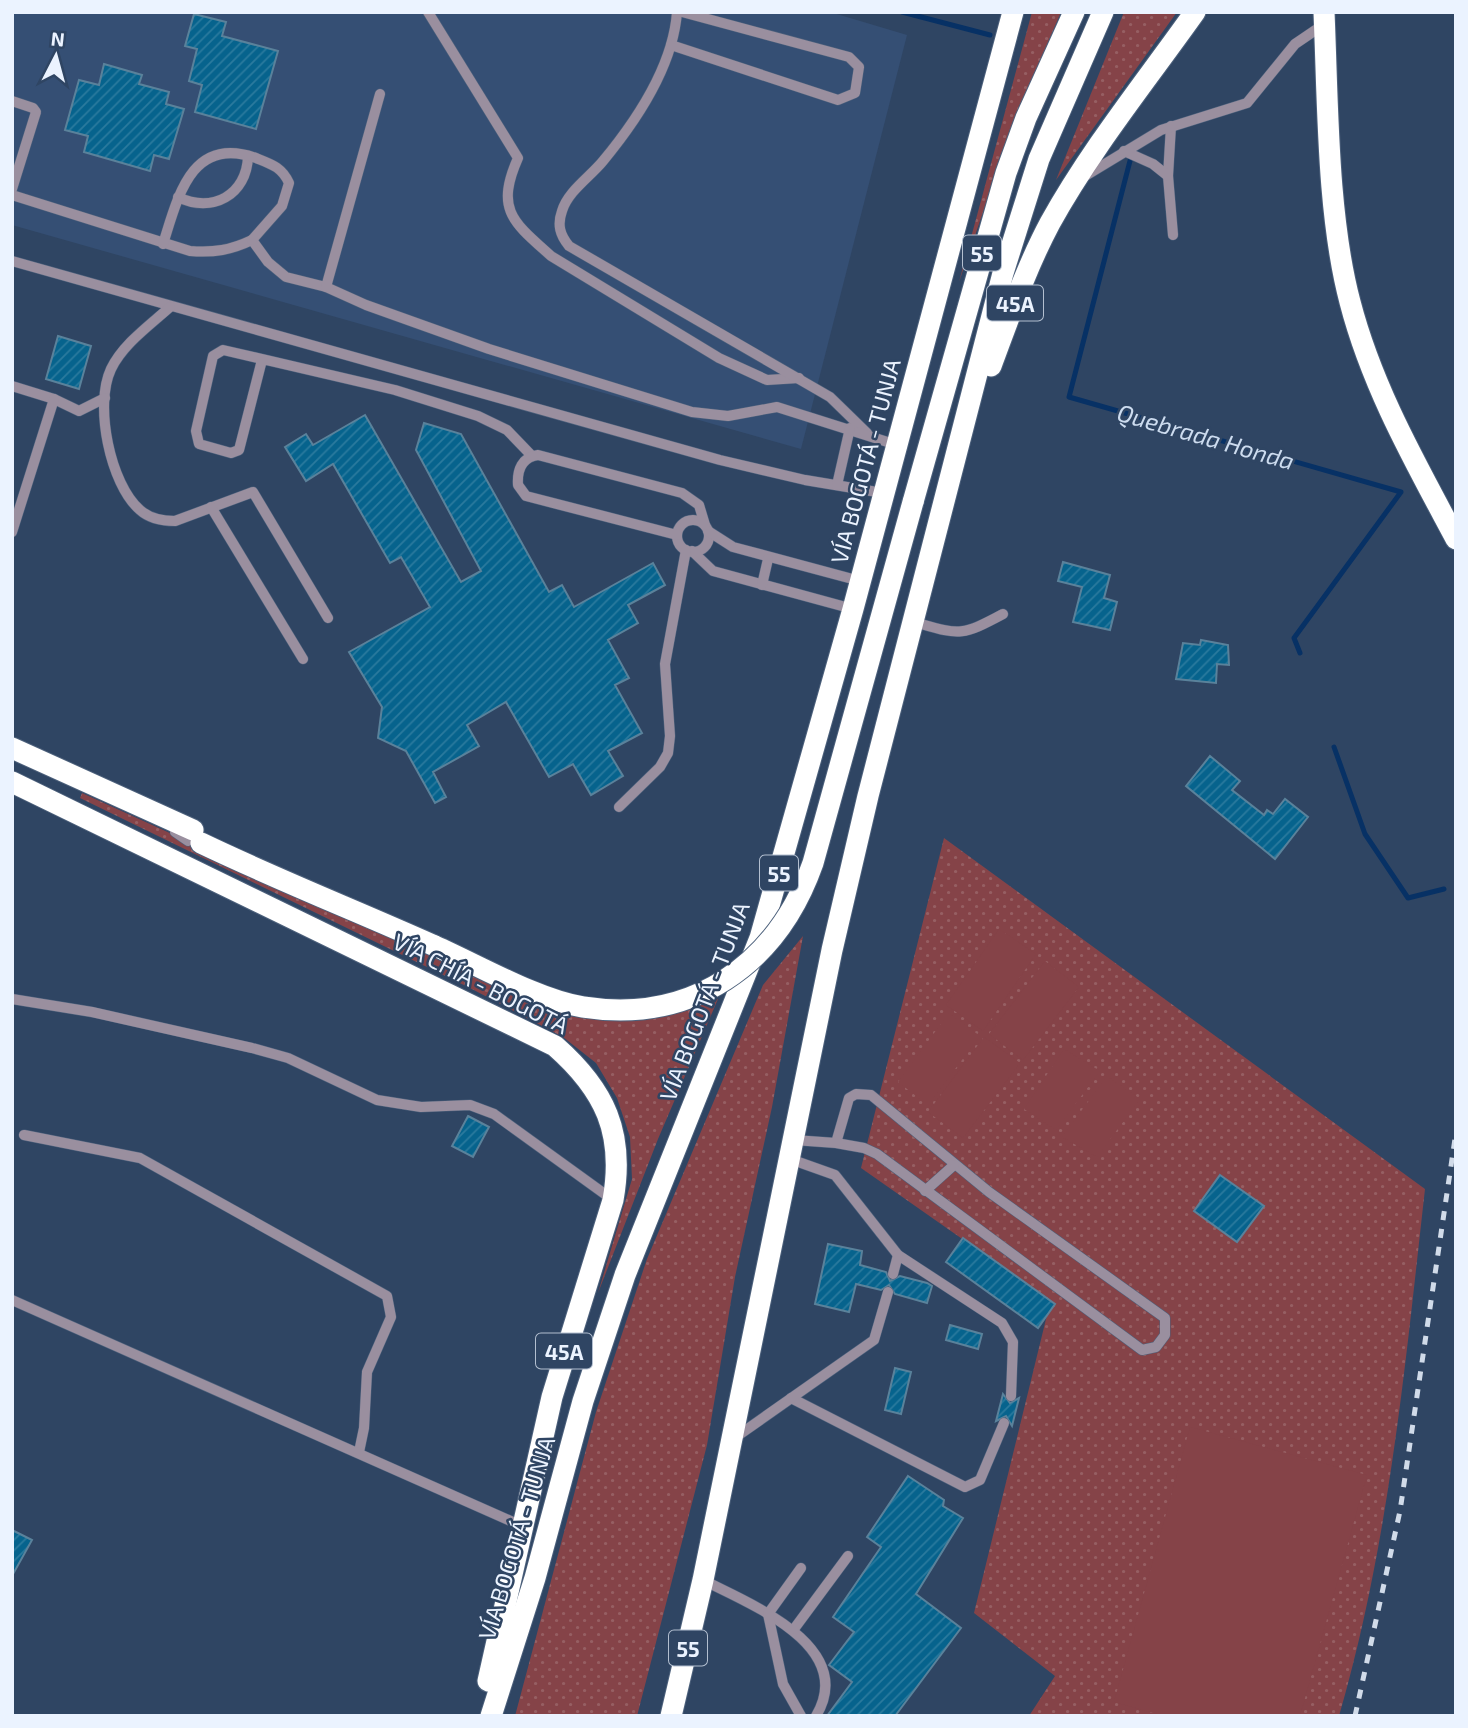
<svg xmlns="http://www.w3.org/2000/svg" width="1468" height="1728" font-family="'Exo 2',sans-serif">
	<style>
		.built { fill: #354f74 }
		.grass { fill: url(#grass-dots) }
		.pitch { fill: #854348 }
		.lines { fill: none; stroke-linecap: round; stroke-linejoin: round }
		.stream { stroke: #073165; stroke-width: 5 }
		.building { fill: url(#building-hatch); stroke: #5a829b; stroke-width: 2 }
		.lane-casing { stroke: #4d617c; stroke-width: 11 }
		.highway-casing { stroke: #4d617c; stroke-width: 23 }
		.lane { stroke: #9a8f9f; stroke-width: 10 }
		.highway { stroke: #fff; stroke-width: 21 }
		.rail { stroke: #d1dbe9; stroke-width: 5; stroke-dasharray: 9 9; stroke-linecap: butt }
		.highway-bridge-casing { stroke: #4d617c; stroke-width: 23; stroke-linecap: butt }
		.highway-bridge { stroke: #fff; stroke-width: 21 }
		.labels { text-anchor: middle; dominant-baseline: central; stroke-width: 5; stroke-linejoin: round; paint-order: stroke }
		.shield { fill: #2f4563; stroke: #b3bfd0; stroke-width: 2 }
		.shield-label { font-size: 21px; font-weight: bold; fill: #ebf3ff }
		.street-label { font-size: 23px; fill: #ebf3ff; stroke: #2f4563 }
		.water-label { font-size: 24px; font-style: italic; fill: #cddcef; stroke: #2f4563 }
	</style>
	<defs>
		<pattern id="grass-dots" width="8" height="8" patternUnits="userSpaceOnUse" patternTransform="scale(1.75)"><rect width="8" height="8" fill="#854348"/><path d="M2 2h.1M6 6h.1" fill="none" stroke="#965f63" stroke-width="1.8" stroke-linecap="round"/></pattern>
		<pattern id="building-hatch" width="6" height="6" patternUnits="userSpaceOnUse" patternTransform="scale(1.75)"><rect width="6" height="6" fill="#06638d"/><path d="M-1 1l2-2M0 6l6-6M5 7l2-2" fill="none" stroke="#2a7a9e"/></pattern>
	</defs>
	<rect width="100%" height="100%" fill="#2f4563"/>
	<polygon class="built" points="12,12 830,12 907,35 801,449 12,225"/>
	<g class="grass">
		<polygon points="1032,12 1061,12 1013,125 959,282"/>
		<polygon points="1124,12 1177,12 1056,180"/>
		<path d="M82 793 549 1006C564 1010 580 1016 596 1019 638 1026 679 1013 718 999L658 1139 598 1293 632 1179 630 1137 617 1098 596 1063 563 1037 470 988 80 798Z"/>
		<path d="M944 838 1425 1189C1405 1366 1389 1544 1339 1716H1029L1055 1676 974 1613 1047 1315 1055 1304 861 1168Z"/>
		<polygon points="803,936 772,1107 735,1277 707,1445 637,1716 515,1716 596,1412 647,1259 763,985"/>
	</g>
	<g class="pitch">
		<polygon points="999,929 1036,954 983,1031 946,1005"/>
		<polygon points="1045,961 1079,987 1023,1060 989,1034"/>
		<polygon points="949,1013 980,1036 928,1105 898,1082"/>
		<polygon points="984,1037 1020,1063 963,1138 928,1112"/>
		<polygon points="1064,1049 1100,1071 1056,1130 1024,1109"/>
		<polygon points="1107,1076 1140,1099 1097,1157 1062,1137"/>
		<polygon points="1190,1427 1367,1475 1300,1716 1164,1716 1114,1702"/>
	</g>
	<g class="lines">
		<g class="stream">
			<polyline points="902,12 990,35"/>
			<polyline points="1132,153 1069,397 1401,492 1294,638 1300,653"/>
			<polyline points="1334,747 1365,834 1408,898 1444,889"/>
		</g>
	</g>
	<g class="building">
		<polygon points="194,14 226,22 222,36 278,51 256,129 195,112 202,85 189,81 197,49 185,46"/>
		<polygon points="104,64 142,75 139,84 169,92 166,104 184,109 169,159 154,155 150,171 84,152 88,136 65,130 79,80 99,85"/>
		<polygon points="58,336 91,346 79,389 46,379"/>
		<polygon points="365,415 461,582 481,571 416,450 424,423 461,434 549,592 562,585 574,607 653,563 665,585 628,605 638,623 608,640 629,678 615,685 642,733 608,751 623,776 591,795 573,764 549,777 506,702 467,725 479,746 433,772 446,797 435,803 406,751 378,738 382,707 349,652 430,607 401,557 390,563 333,464 306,481 285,447 306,434 313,445"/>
		<polygon points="1063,562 1110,575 1104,598 1117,602 1110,630 1073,622 1082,587 1058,581"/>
		<polygon points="1201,640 1228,645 1229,665 1217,664 1216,683 1176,679 1183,643 1200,645"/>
		<polygon points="1210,756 1240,781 1232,790 1264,815 1267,810 1273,814 1285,799 1308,817 1275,859 1186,786"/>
		<polygon points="468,1116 489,1127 473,1157 452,1146"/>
		<polygon points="1220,1175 1264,1206 1237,1242 1194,1211"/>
		<polygon points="963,1238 1055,1304 1038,1328 946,1262"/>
		<polygon points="828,1244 862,1251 860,1265 886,1272 890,1281 900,1276 927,1283 932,1286 927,1303 895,1294 889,1285 881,1290 856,1284 849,1312 815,1304"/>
		<polygon points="950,1325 982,1334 978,1349 946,1340"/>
		<polygon points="895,1368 911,1372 901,1414 885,1410"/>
		<polygon points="1003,1394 1010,1403 1019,1398 1012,1426 1006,1416 996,1421"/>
		<polygon points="908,1476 944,1500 943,1506 963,1518 916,1594 961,1628 895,1716 827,1716 852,1682 829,1665 854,1632 833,1617 881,1547 867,1537"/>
		<polygon points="12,1530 32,1540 12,1576"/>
	</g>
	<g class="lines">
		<g class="lane-casing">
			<g id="lane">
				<path d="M428 12 518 158C495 210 513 222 551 256L719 358 767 380 799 378"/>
				<path d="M677 12C673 67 637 120 603 161 590 177 568 191 562 211 557 225 560 235 569 246L830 397 867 433"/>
				<polyline points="671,45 838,100 855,93 859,67 849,57 682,12"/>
				<polyline points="12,101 33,108 36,112 12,189"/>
				<polyline points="1171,126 1168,176 1173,235"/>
				<polyline points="1124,151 1153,164 1168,176"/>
				<polyline points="1085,176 1161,130 1247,103 1295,44 1323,25"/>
				<path d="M12 195 190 251C214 253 231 250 252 240L268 262 286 277 326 287 366 305 489 349 692 412 728 416 777 407 897 445"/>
				<path d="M178 197C212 214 247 195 248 156"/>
				<path d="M163 244C178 197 191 135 256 158 271 164 282 167 289 183L282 206 252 240"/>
				<polyline points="12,261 720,460 805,480 883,493"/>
				<polyline points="326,287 380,94"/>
				<path d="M170 307C150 325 123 344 111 369 94 405 110 484 140 510 150 519 162 521 175 521L253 492 328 618"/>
				<polyline points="262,360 239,450 231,453 199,444 196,431 213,356 223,350 395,390 478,416 507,430 532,456"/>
				<polyline points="12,386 54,399 79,411 105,398"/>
				<polyline points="837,485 850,428"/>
				<polyline points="211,507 303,659"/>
				<circle cx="693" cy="536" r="16"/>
				<polyline points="708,531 733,547 860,581"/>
				<polyline points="12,532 54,399"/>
				<path d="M677 535 526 496 518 485C517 470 522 457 538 455L682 493 699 505 705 525"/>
				<polyline points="692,551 713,571 853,609"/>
				<polyline points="762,585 768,559"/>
				<path d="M914 622C960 635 960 637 1003 614"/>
				<polyline points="619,807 660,767 668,753 670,736 665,664 686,550"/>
				<polyline points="175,832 188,841"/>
				<polyline points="12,999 92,1012 252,1048 288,1058 377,1100 421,1107 470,1105 494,1114 613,1200"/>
				<polyline points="24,1135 140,1158 387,1296 391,1317 367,1372 364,1428 359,1452"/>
				<polyline points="794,1140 836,1143 849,1098 856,1094 871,1095 989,1192 1165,1318 1165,1335 1156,1347 1142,1350 877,1154 864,1148 836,1143"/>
				<polyline points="790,1159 835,1175 898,1255 1002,1323 1013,1342 1011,1396"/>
				<polyline points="925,1191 954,1165"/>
				<polyline points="893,1274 898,1255"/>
				<polyline points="12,1300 522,1526"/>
				<polyline points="791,1398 965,1487 980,1480 1004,1423"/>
				<polyline points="736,1437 874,1340 888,1292"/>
				<path d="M703 1580C748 1603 858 1646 816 1716"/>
				<polyline points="794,1629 848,1556"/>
				<polyline points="801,1716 783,1684 768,1614 801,1568"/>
			</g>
		</g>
		<g class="highway-casing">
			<g id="highway">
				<path d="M1324 12C1328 103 1327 215 1350 302 1372 387 1415 462 1456 539"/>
				<path d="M991 366C1009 318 1026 268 1050 223 1091 149 1146 81 1195 12"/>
				<polyline points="913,502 1006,173 1026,118 1074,12"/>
				<polyline points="12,748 193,830"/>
				<path d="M12 782 555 1046C605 1090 625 1133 613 1200L552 1397 488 1681"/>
				<path d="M201 843C278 880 357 911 435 946"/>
				<polyline points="491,1716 535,1578 583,1401 625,1275 760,938 853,609 1013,12"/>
				<polyline points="671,1716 703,1580 832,950 868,796 1003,273 1039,159 1103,12"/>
			</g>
		</g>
		<use href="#lane" class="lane"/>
		<use href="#highway" class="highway"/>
		<polyline class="rail" points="1355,1716 1400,1511 1456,1132"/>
		<g class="highway-bridge-casing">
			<path id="highway-bridge" d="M435 946C478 965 538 1000 583 1007 692 1024 777 965 813 863L913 502"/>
		</g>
		<use href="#highway-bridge" class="highway-bridge"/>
	</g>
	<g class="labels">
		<g class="shield">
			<rect x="963" y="235.5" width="38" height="35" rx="5"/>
			<rect x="987" y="285.5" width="56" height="35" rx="5"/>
			<rect x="760" y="855.5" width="38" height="35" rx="5"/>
			<rect x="536" y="1333.5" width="56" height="35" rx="5"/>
			<rect x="669" y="1630.5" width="38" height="35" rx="5"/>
		</g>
		<g class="shield-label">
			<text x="982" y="253">55</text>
			<text x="1015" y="303">45A</text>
			<text x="779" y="873">55</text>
			<text x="564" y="1351">45A</text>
			<text x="688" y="1648">55</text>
		</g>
		<g class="street-label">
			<text transform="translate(865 461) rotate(-75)">VÍA BOGOTÁ - TUNJA</text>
			<text transform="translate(481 983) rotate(27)">VÍA CHÍA - BOGOTÁ</text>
			<text transform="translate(704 1001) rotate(-69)">VÍA BOGOTÁ - TUNJA</text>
			<text transform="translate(516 1538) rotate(-73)">VÍA BOGOTÁ - TUNJA</text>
		</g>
		<g class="water-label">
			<text transform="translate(1206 436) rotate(16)">Quebrada Honda</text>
		</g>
	</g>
	<rect width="1468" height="1728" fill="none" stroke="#ebf3ff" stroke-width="28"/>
	<g transform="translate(56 56) rotate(6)" stroke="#2f4563" stroke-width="5" paint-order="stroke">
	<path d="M0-5L12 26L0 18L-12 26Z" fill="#ebf3ff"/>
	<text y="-10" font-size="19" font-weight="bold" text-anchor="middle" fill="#ebf3ff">N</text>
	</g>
</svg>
